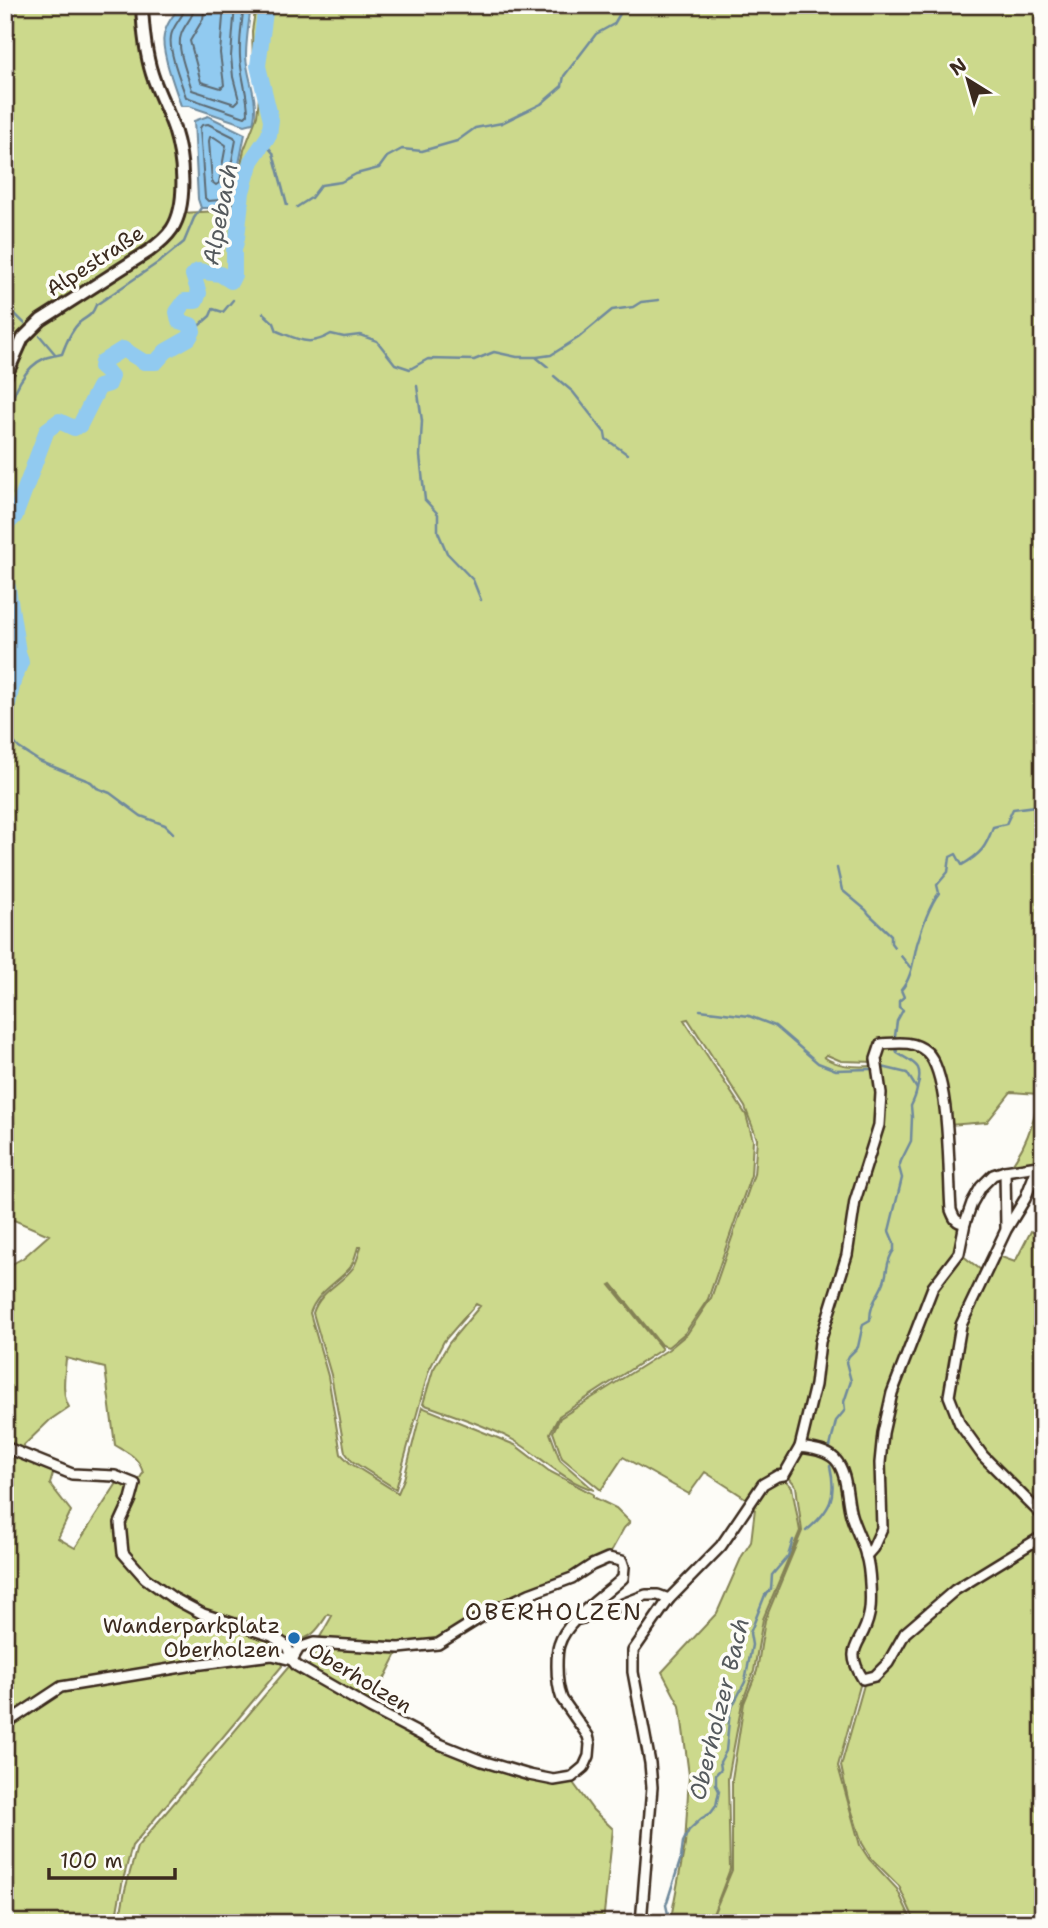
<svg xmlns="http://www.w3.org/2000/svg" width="1048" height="1928" font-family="'Shantell Sans',sans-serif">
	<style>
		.green { fill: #ccd98c; stroke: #848255; stroke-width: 2 }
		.water { fill: #91caf0; stroke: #6f8a9c; stroke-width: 2 }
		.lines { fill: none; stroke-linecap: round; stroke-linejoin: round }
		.shore { stroke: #5d6a72; stroke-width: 2 }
		.stream { stroke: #6f8a9c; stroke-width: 2.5 }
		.river { stroke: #91caf0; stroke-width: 16 }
		.minor-casing { stroke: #3b2a1e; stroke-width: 14 }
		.major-casing { stroke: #3b2a1e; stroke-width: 16 }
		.minor { stroke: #fdfcf7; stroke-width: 9 }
		.major { stroke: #fdfcf7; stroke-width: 10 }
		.poi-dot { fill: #1f6fb2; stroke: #fdfcf7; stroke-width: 2.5 }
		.labels { text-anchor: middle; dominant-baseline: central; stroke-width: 7; stroke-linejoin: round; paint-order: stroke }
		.street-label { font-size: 21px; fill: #3b2a1e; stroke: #fdfcf7 }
		.poi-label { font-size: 21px; fill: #3b2a1e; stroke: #fdfcf7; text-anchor: end }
		.water-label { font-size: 23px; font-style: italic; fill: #555a5d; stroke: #fdfcf7 }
		.quarter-label { font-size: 24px; letter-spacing: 2px; fill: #3b2a1e; stroke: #fdfcf7 }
	</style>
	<rect width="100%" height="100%" fill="#fdfcf7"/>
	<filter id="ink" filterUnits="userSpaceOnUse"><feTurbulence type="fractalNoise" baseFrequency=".0143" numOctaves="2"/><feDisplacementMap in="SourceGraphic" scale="14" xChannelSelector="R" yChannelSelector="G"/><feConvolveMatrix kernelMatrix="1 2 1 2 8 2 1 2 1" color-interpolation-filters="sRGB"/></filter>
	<g filter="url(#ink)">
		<g class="green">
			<polygon points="5,5 140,5 142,41 173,131 180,182 176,214 159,239 38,317 5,368"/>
			<path d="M256 5H1043V1063L1038 1094 1011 1092 987 1122 949 1125 927 1051 880 1042 875 1062 841 1061 827 1055 824 1057C838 1067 856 1067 873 1066L879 1108 846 1255 798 1446 783 1473 750 1501 705 1472 689 1494 623 1457 601 1490 562 1458 553 1432 560 1418 669 1349 687 1334 711 1298 754 1174 757 1139 745 1107 688 1019 684 1020 746 1115 753 1140 751 1175 708 1299 685 1333 668 1347 661 1345 612 1284 610 1285 662 1349 559 1416 550 1433 560 1460 594 1490C563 1481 542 1457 515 1441 489 1426 452 1415 423 1404L433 1370 449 1343 480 1306 476 1304 444 1341 429 1370 396 1489 352 1461 345 1452 331 1375 313 1313C320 1291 340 1285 353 1268 357 1262 359 1253 361 1247H358C356 1254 354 1262 350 1268 336 1284 317 1292 310 1313L328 1376 341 1454 350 1463 398 1493 404 1479 422 1407 515 1445 549 1471 593 1494V1497L616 1508 630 1522 624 1528 609 1555 442 1639 414 1645 324 1640 320 1637 332 1616 328 1614C319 1627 313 1639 296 1640 288 1641 255 1628 245 1625 231 1621 216 1618 203 1612 184 1603 129 1570 123 1550 117 1524 129 1495 143 1473 139 1457 128 1453 115 1445L105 1368 66 1358C65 1373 61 1394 69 1407L50 1420 18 1451 5 1445V1268L23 1258 49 1235 14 1220 5 1223V384L25 339 41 323 150 254 182 213 219 211 232 206 244 150 257 116 259 97 253 62 252 31Z"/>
			<path d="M906 1044C912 1047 921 1050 925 1054 947 1076 949 1186 952 1220L961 1232 958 1252 985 1273 996 1255 1015 1262 1031 1231 1043 1237V1923H916L899 1886 871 1858 862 1843 848 1799 841 1766 865 1681 855 1653 871 1614 868 1556 873 1543 864 1542 856 1522 845 1476 822 1449 805 1443 822 1343 856 1202 880 1124 878 1060 882 1045Z"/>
			<path d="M1043 1074V1152L1038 1163 1009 1168C1031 1141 1037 1108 1043 1074Z"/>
			<polygon points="5,1449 54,1470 50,1484 71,1511 58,1538 75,1548 119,1480 127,1485 129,1489 121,1554 161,1593 273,1639 277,1645 275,1647 80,1680 5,1720"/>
			<path d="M801 1449C824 1455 832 1455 841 1478L867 1572V1615L849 1656 853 1669 861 1682 838 1766 860 1845 869 1859 897 1889 913 1923H670L685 1845 689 1775 680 1706 662 1672 717 1613 742 1556 751 1542 756 1500 766 1485 782 1477 792 1487 800 1531 763 1619 754 1671 742 1703 728 1779 730 1869 710 1922 732 1870V1779L744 1703 757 1671 765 1620 802 1531 796 1486 786 1474Z"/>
			<polygon points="318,1646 399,1650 371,1705 308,1668"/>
			<polygon points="270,1657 281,1662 282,1666 132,1846 122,1884 115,1923 5,1923 5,1728 64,1689"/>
			<polygon points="291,1664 436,1747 480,1765 529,1779 571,1780 593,1810 613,1829 603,1923 119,1923 125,1890 137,1847"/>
		</g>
		<g class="water">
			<path d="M181 5H251C249 22 246 40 246 56 247 79 260 101 253 123L245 125 189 106H181C176 90 160 50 164 35 166 24 174 14 181 5Z"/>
			<polygon points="208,116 245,134 231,204 221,208 201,208 198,199 194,121"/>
		</g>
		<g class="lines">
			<g class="shore">
				<path d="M186 5C184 17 173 24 171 36 168 51 181 82 186 97L245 117 248 114C248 95 241 77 240 57 239 40 242 22 244 5"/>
				<path d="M195 5C194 18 184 24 181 35 176 48 188 76 192 90L235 104 239 100 233 77 231 56 235 5"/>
				<polyline points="205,5 203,19 190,41 201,82 221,88 224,85 220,53 224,5"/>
				<polygon points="208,124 234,137 236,140 225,197 220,200 208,201 205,198 200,128 202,125"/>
				<polygon points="210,137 214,137 226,145 219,183 216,185 212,182 209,141"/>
			</g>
			<g class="stream">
				<polyline points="265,143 273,153 287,205"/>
				<polyline points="297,207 311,198 321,185 341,182 356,174 379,168 387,157 402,149 422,151 457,141 475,128 502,123 541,104 562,86 564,76 596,34 614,24 625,5"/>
				<polyline points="5,304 24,323"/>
				<path d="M263 313 274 323 277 331C300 340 309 347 331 334L344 337 360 335 377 341 395 364 410 369 428 359 474 360 494 352 517 357H537L551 355 578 338 612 310 633 307 641 302 659 300"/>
				<polyline points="193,331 210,316 213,309 223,312 233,300"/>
				<polyline points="40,336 56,355"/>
				<polyline points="537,358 548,367"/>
				<polyline points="554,376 573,392 605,433 606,439 627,454"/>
				<polyline points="417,386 422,421 420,456 425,500 438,514 438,532 447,553 473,580 481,600"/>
				<path d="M5 425C10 400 20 369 45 358 50 356 57 355 62 354 66 343 71 330 80 322 89 315 91 317 96 305L162 260 184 242 194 218 201 208"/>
				<polyline points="5,444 9,452 5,458"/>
				<polyline points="5,479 9,483 11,494 5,502"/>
				<polyline points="5,733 19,748 39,761 91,782 97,788 110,793 141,816 165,825 173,833"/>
				<polyline points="837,868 842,890 866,910 869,914 891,935 891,943 894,947"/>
				<polyline points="901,956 910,967"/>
				<polyline points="700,1010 749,1016 775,1026 818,1063 836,1070 870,1069"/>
				<path d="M895 1036 897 1021 903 1010 899 1007V1001L904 997 901 990C912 978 913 960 917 944 921 930 930 904 939 893L937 885 948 872 950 857 956 854 962 865C981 854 986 847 993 827L1006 824 1013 809 1043 805"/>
				<polyline points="882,1067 907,1073 917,1089"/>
				<path d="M830 1447 836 1421 845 1410 844 1402 851 1381 846 1362 849 1356 858 1347 863 1324 870 1320C870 1303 878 1297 884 1282 888 1271 886 1260 894 1250V1243L889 1231 902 1178 899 1167 901 1161 911 1141 912 1117 911 1106C914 1100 916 1095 917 1089 924 1065 916 1064 897 1053L896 1047"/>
				<path d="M806 1531C831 1510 837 1497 830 1466"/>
				<polyline points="670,1923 666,1905 681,1858 683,1842 689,1830 702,1818 711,1813 716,1806 719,1791 716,1785 716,1774 721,1769 720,1762 726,1751 730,1711 745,1682 752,1645 750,1633 765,1595 771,1589 772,1575 788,1556 793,1540"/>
			</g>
			<g class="river">
				<polyline points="5,526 15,516 47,430 59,421 74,428 80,425 99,387 109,384 111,376 101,367 102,362 123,349 144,362 156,362 166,351 189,338 193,331 191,325 179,321 177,312 185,301 196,301 199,293 193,275 198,271 220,274 231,281 234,275 234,250 237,238 242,192 251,161 269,135 271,120 258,66 266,5"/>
				<polyline points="5,586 8,588 18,652 21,662 14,678 5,717"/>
			</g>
			<g class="minor-casing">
				<g id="minor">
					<polyline points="1038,1166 1025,1199 1006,1230 961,1325 949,1396 960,1424 983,1456 1043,1516"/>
					<polyline points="1005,1171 1006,1228"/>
					<path d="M5 1447 72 1474 115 1476 135 1484 131 1499 120 1523 123 1553 145 1578 173 1598 203 1614 272 1636 287 1646 292 1660 297 1666 370 1708 437 1743 482 1761 529 1775 554 1780 572 1777 584 1767 589 1756 590 1744 588 1736 562 1699C558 1688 557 1678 557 1666 557 1659 557 1651 559 1645 566 1620 604 1596 623 1578L624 1567 622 1561 608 1558 592 1565 572 1578 529 1594 486 1614 438 1644 399 1648 314 1643 299 1648 292 1660"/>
					<path d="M800 1447C811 1449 826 1450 835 1459 848 1473 846 1498 851 1515 855 1529 863 1542 866 1556 870 1568 872 1603 869 1615 863 1646 842 1646 863 1679L875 1676 888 1663 905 1633 955 1590 1043 1536"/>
					<polyline points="866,1556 873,1548 882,1528 880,1463 883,1433 892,1393 933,1287 959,1253 965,1223 972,1203 981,1187 993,1175 1005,1171 1038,1166"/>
					<polyline points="579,1619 592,1616 646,1595 658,1595 669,1599"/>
					<polyline points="5,1724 61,1687 194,1665 272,1655 292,1660"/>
					<path d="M641 1923 652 1787 650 1763 633 1672V1651L669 1599 721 1546 763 1484 777 1476 784 1475 800 1447 815 1385 820 1342 847 1255 855 1201 879 1125 881 1093 876 1059 881 1044C897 1043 914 1040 927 1052 951 1075 948 1175 951 1210 954 1218 956 1223 965 1223"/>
				</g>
			</g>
			<g class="major-casing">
				<path id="major" d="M5 378 23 338 41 320 149 251C157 245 166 238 172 229 188 204 183 157 174 129 168 111 158 93 152 74 145 52 143 29 142 5"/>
			</g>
			<use href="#minor" class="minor"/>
			<use href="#major" class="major"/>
		</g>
	</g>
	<circle class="poi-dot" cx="294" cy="1638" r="7"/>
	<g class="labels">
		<g class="street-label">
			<text transform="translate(95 261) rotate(-33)">Alpestraße</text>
			<text transform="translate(360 1678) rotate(31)">Oberholzen</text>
		</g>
		<g class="poi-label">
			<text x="280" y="1626">Wanderparkplatz<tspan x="280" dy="24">Oberholzen</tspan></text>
		</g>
		<g class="water-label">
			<text transform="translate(220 214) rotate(-79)">Alpebach</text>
			<text transform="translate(719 1709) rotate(-76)">Oberholzer Bach</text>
		</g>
		<g class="quarter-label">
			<text x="554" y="1612">OBERHOLZEN</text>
		</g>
	</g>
	<rect width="1048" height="1928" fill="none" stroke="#fdfcf7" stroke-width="28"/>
	<rect x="14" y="14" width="1020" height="1900" fill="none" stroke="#3b2a1e" stroke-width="2.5" filter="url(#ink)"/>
	<g transform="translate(968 80) rotate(323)" stroke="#fdfcf7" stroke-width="5" paint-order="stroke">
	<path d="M0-5L12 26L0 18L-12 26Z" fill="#3b2a1e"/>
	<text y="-10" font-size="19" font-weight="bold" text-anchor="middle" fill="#3b2a1e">N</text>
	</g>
	<path d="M49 1868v10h126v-10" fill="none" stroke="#3b2a1e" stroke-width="3.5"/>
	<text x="60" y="1868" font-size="21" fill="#3b2a1e" stroke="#fdfcf7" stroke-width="5" paint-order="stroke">100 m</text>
</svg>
